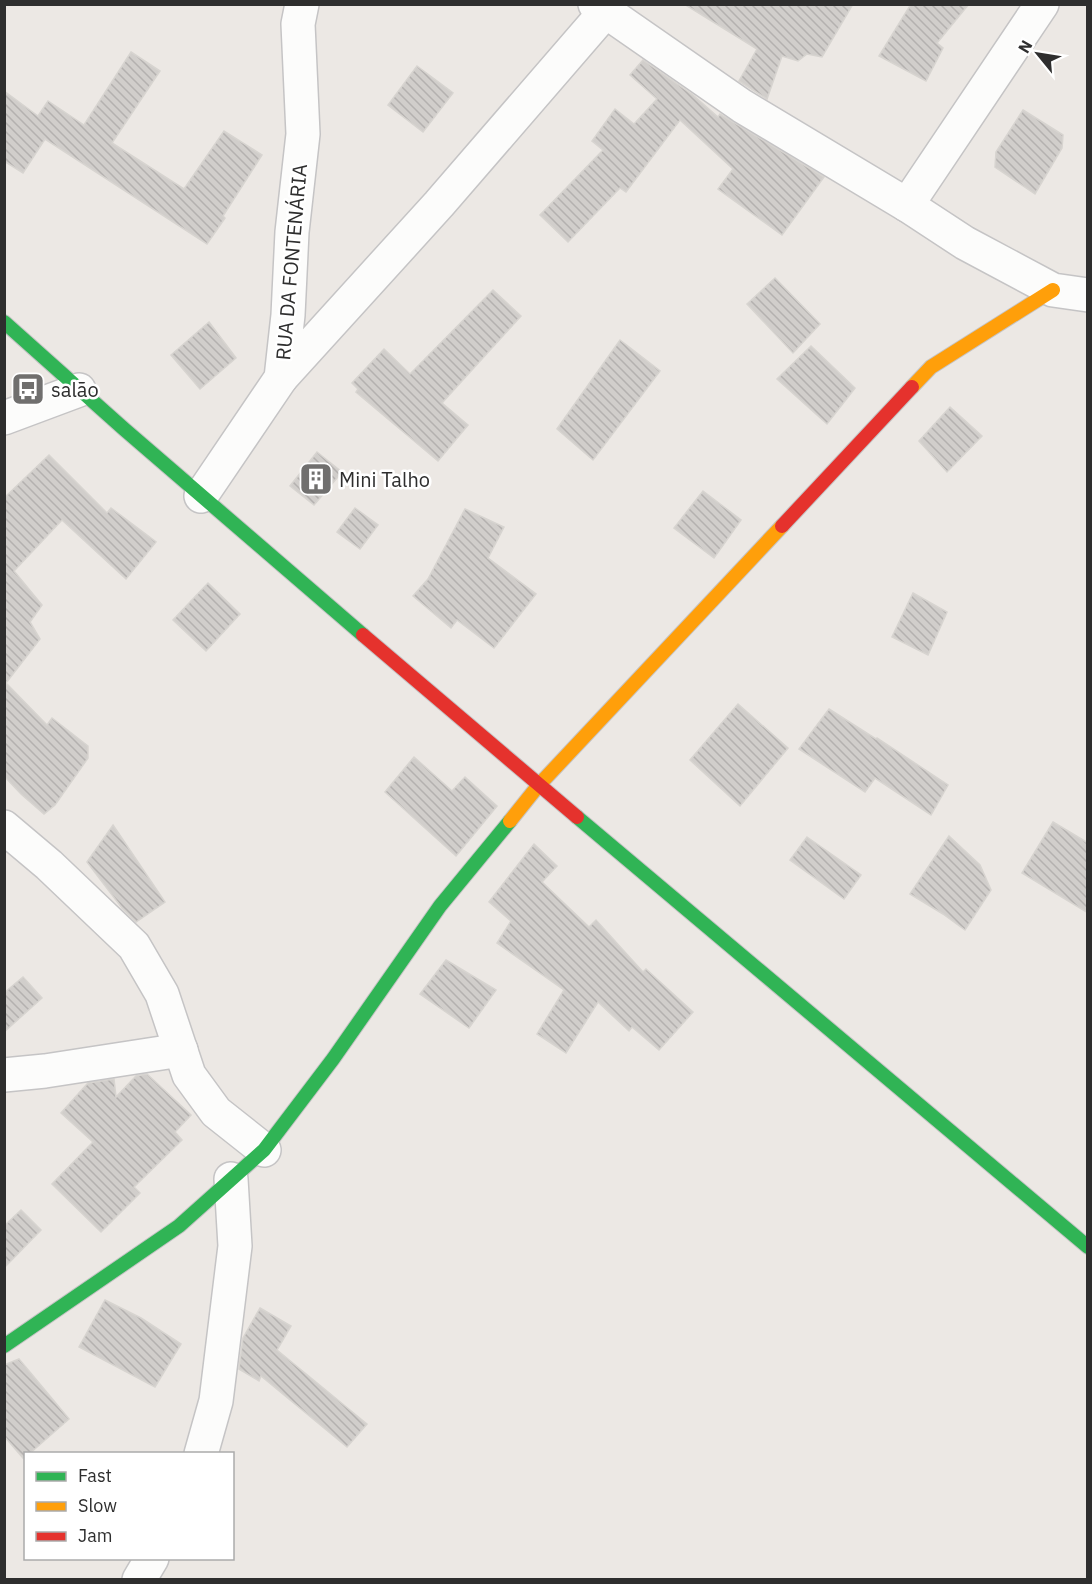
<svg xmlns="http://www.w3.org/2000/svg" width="1092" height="1584" font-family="'IBM Plex Sans',sans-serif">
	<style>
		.building { fill: url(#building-back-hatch); stroke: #d7d4d0; stroke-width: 1.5 }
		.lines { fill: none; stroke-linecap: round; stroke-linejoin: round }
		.street-casing { stroke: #c5c4c5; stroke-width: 36 }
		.fast-casing { stroke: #c5c4c5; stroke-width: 16 }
		.slow-casing { stroke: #c5c4c5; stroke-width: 16 }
		.jam-casing { stroke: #c5c4c5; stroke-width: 16 }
		.street { stroke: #fcfcfb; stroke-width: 33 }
		.fast { stroke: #30b455; stroke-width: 14 }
		.slow { stroke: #ff9f0a; stroke-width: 14 }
		.jam { stroke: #e5322d; stroke-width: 14 }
		.labels { text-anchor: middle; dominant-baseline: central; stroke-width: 5; stroke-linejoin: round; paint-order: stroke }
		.street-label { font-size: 20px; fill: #2e2e2e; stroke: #fff }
		.poi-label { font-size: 20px; fill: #2e2e2e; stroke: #fff; text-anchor: start }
	</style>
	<defs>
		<pattern id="building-back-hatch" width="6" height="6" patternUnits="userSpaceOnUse" patternTransform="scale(1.5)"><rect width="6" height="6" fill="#d1cecb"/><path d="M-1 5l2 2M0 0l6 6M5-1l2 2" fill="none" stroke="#b4b1af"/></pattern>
	</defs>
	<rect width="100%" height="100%" fill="#ece8e4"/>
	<g class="building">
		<polygon points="684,4 853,4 822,57 807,54 798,61 782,56 767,99 739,81 757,49"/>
		<polygon points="911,4 969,4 937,43 943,48 926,81 879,56"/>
		<polygon points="131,52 160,71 112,143 184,189 224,131 262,155 223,216 225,218 207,244 45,139 23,173 4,161 4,91 38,116 48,101 84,125"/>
		<polygon points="643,60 693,95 718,117 720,114 824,177 782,235 718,189 733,169 680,120 626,192 620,188 568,242 540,215 603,150 592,141 615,109 634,124 657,99 630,75"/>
		<polygon points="417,66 453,93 423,132 388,105"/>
		<polygon points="1023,110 1063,135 1062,148 1035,194 995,167 996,152"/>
		<polygon points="775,278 820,324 793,353 747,304"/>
		<polygon points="493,290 521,316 442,403 468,425 438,461 356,392 358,389 352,383 384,349 410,374"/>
		<polygon points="209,322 236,358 200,389 171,355"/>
		<polygon points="620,340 660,371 593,460 557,429"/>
		<polygon points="811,346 855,388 827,424 777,379"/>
		<polygon points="950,407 982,436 947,472 919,441"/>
		<polygon points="317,452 342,472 314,505 290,486"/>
		<polygon points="49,455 107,513 111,508 156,542 126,579 62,520 14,571 42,605 30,622 40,639 6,683 47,725 52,718 88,746 88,758 55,805 44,814 21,794 4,776 4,498"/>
		<polygon points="703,491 741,520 714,558 674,528"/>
		<polygon points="355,508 378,525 360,549 337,532"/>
		<polygon points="465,509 504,527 488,558 536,594 494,648 457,620 451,628 413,596 428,579"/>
		<polygon points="208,583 240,614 206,651 173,620"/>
		<polygon points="913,593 947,612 928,655 892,637"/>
		<polygon points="738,704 788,748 740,806 690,760"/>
		<polygon points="829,709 876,739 877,738 948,785 931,815 875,778 865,792 799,749"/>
		<polygon points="414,757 452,791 465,777 497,806 456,856 385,792"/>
		<polygon points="1053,822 1088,843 1088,913 1022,873"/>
		<polygon points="113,825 165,902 136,922 122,908 87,862"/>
		<polygon points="949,836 980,865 991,890 965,930 943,914 910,894"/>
		<polygon points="807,837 861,875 844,899 790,860"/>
		<polygon points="534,844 557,866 542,882 589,927 596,920 643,972 646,969 693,1012 659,1050 632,1027 629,1031 598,1002 566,1053 537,1034 564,990 497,943 511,921 489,902"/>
		<polygon points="446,960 496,990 469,1028 420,994"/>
		<polygon points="23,977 42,998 4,1032 4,993"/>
		<polygon points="147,1074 191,1115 175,1132 182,1140 134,1187 140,1193 101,1232 52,1184 93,1142 61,1113 88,1083 114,1079 116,1097 136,1076"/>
		<polygon points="21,1210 41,1230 4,1268 4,1226"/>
		<polygon points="105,1300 141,1318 181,1344 155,1387 79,1347"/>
		<polygon points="260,1308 291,1326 277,1350 367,1424 347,1447 261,1376 259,1381 239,1369 243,1338"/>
		<polygon points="19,1359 69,1419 29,1454 26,1454 23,1458 4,1436 4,1365"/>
	</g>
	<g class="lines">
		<g class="street-casing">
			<g id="street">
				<polyline points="595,4 742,106 907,205 965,243 1053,290 1088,295"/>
				<polyline points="907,205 1042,4"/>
				<polyline points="281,378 439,204 605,12"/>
				<polyline points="4,418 79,390"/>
				<polyline points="201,496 281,378 288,315 292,232 303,134 298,24 302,4"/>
				<polyline points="4,827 49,865 134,946 162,994 189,1075 216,1112 264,1150"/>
				<polyline points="4,1075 45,1071 181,1050"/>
				<polyline points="201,1454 216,1401 235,1246 231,1179"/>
				<polyline points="139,1580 152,1558"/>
			</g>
		</g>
		<g class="fast-casing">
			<g id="fast">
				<polyline points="4,322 124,429 363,635"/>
				<polyline points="577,817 1088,1247"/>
				<polyline points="4,1346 179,1226 264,1150 333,1059 440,906 510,821"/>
			</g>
		</g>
		<g class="slow-casing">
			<g id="slow">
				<polyline points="912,387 931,367 1053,290"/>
				<polyline points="510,821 538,786 782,526"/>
			</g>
		</g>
		<g class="jam-casing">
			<g id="jam">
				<polyline points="782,526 912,387"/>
				<polyline points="363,635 577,817"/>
			</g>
		</g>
		<use href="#street" class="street"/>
		<use href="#fast" class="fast"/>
		<use href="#slow" class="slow"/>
		<use href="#jam" class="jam"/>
	</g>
	<defs>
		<g id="bus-square" transform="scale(1.725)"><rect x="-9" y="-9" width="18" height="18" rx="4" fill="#706f6e" stroke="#fff"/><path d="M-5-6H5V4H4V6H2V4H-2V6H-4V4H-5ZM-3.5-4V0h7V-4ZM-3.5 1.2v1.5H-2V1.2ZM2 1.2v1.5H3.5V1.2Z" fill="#fff"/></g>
		<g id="building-square" transform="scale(1.725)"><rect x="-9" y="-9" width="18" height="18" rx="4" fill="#706f6e" stroke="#fff"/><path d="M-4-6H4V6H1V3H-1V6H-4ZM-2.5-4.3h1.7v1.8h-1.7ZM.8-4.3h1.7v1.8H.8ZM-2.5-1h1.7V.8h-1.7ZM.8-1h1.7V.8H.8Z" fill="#fff"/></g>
	</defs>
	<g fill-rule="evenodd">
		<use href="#bus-square" x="28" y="389"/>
		<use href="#building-square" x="316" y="479"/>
	</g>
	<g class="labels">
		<g class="street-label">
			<text transform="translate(291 262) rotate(-85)">RUA DA FONTENÁRIA</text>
		</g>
		<g class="poi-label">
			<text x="51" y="389">salão</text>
			<text x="339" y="479">Mini Talho</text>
		</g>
	</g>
	<rect width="1092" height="1584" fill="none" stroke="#2e2e2e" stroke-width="12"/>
	<rect x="24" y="1452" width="210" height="108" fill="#ffffff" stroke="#ababab" stroke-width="1.5"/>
	<rect x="36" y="1472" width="30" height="9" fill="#30b455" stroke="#ababab" stroke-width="1.5"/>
	<text x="78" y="1482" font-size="18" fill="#2e2e2e">Fast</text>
	<rect x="36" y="1502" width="30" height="9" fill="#ff9f0a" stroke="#ababab" stroke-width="1.5"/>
	<text x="78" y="1512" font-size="18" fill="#2e2e2e">Slow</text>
	<rect x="36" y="1532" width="30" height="9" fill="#e5322d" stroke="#ababab" stroke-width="1.5"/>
	<text x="78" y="1542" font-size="18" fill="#2e2e2e">Jam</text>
	<g transform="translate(1038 54) rotate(300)" stroke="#ffffff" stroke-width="4.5" paint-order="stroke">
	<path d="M0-4.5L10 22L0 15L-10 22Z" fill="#2e2e2e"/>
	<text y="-9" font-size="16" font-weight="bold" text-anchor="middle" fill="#2e2e2e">N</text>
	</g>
</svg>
